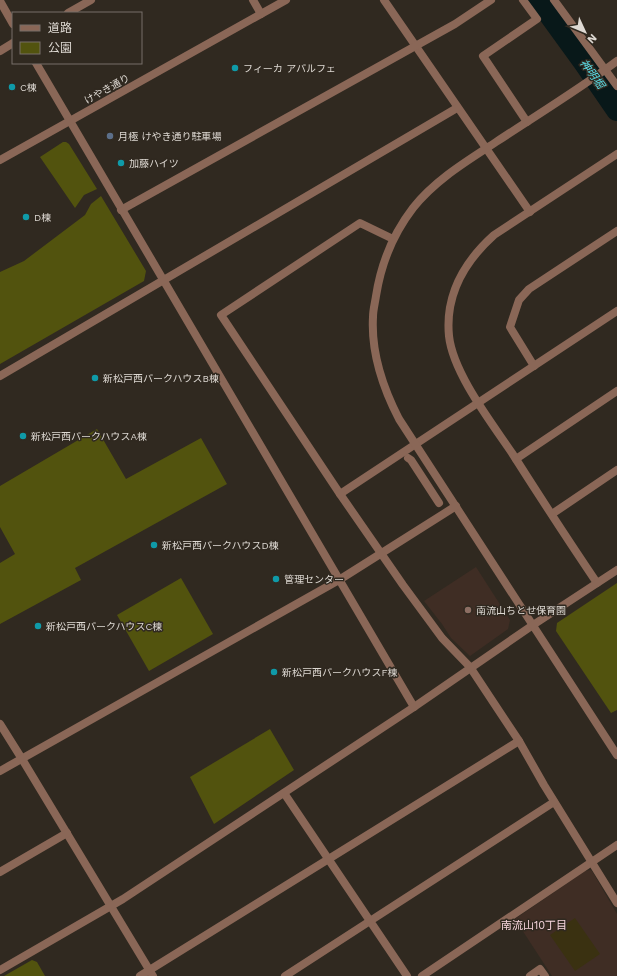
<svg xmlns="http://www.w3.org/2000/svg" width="617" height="976" font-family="'Work Sans','Noto Sans JP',sans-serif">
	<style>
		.education { fill: #3f2d24 }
		.green { fill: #52530e }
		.sand { fill: #3a3111 }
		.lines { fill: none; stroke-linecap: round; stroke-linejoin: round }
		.river { stroke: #081819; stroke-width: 22 }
		.pedestrian { stroke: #8a6757; stroke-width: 8 }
		.minor { stroke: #8a6757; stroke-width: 8 }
		.tertiary { stroke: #8a6757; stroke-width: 8 }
		.culture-dot { fill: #0f9aa8; stroke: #302920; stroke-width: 1.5 }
		.service-dot { fill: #5c6f8a; stroke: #302920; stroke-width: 1.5 }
		.education-dot { fill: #8d6e63; stroke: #302920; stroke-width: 1.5 }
		.labels { text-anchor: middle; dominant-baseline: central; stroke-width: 3; stroke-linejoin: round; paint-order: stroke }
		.poi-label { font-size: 10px; fill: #ded9d3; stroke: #302920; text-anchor: start }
		.street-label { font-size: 10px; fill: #ded9d3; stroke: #302920 }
		.water-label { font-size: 11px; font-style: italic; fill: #5adce6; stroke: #302920 }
		.neighbourhood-label { font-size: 11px; fill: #f7d5dd; stroke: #302920 }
	</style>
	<rect width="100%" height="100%" fill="#302920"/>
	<g class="education">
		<polygon points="476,567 510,620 508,629 470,656 451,638 442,624 424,601"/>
		<polygon points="590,870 592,871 617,914 617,976 552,976 515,919 585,871"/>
	</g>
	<g class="green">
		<polygon points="63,142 66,142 69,144 97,189 84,195 75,208 40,157"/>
		<polygon points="101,196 146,271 144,281 0,364 0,272 24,261 85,215 91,204"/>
		<polygon points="97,429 126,479 201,438 227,484 75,568 81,580 0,624 0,563 15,554 0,527 0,486"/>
		<polygon points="181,578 213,634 149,671 117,615"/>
		<polygon points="617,583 617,710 611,713 556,631 557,623"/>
		<polygon points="270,729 294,770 214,824 190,777"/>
		<polygon points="32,960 37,962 45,976 4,976"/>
	</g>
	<polygon class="sand" points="575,918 600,954 575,971 550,935"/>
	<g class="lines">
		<polyline class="river" points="539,0 584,62 617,110"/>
		<polyline class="pedestrian" points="408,458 411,460 439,503"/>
		<g class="minor">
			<polyline points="253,0 261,14"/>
			<polyline points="384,0 530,212"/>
			<polyline points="523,0 537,19 483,56 527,122"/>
			<polyline points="554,0 617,86"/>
			<polyline points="0,1 13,24"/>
			<polyline points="68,13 91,0"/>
			<polyline points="0,51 13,43"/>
			<polyline points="36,63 414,707"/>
			<polyline points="121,210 455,24 491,0"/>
			<polyline points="393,239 360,223 221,315 340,494 403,585 442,638 470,667 519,741 544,785 617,903"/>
			<polyline points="534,366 510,327 519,300 529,289 617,231"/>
			<polyline points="0,376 457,108"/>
			<polyline points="516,459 617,391"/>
			<polyline points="340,494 617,311"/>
			<polyline points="552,514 617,470"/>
			<path d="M597 583C568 540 540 497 512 453 491 422 453 373 449 336 445 295 464 262 494 235L617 154"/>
			<polyline points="0,724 22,759 153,976"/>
			<polyline points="284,793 370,921 285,976"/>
			<polyline points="0,872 67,833"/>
			<polyline points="0,970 123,899 414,707 533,625"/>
			<polyline points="140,976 519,741"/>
			<polyline points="407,976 370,921 554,802"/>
			<polyline points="422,976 617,845"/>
			<polyline points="530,976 540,969 545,976"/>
		</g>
		<g class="tertiary">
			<path d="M617 61C578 90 537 115 496 142 467 161 435 180 413 208 393 234 381 264 376 296 375 303 373 310 373 317 371 352 383 388 399 419L617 755"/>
			<polyline points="0,160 286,0"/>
			<polyline points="533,625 617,570"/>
			<polyline points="0,771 339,580 456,506"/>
		</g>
	</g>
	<g class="culture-dot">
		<circle cx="235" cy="68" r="4"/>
		<circle cx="12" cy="87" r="4"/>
		<circle cx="121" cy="163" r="4"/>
		<circle cx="26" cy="217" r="4"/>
		<circle cx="95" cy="378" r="4"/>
		<circle cx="23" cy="436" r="4"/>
		<circle cx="154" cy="545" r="4"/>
		<circle cx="276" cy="579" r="4"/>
		<circle cx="38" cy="626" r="4"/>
		<circle cx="274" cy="672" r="4"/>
	</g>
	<circle class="service-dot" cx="110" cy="136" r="4"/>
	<circle class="education-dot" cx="468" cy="610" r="4"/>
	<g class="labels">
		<g class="poi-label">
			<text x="243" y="68">フィーカ アパルフェ</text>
			<text x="20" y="87">C棟</text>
			<text x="118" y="136">月極 けやき通り駐車場</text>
			<text x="129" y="163">加藤ハイツ</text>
			<text x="34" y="217">D棟</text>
			<text x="103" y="378">新松戸西パークハウスB棟</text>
			<text x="31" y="436">新松戸西パークハウスA棟</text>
			<text x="162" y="545">新松戸西パークハウスD棟</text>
			<text x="284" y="579">管理センター</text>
			<text x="476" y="610">南流山ちとせ保育園</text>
			<text x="46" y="626">新松戸西パークハウスC棟</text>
			<text x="282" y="672">新松戸西パークハウスF棟</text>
		</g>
		<g class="street-label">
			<text transform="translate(107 89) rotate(-29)">けやき通り</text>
		</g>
		<g class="water-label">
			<text transform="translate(592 74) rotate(54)">神明堀</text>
		</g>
		<g class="neighbourhood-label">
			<text x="534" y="925">南流山10丁目</text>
		</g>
	</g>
	<rect x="12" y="12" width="130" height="52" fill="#302920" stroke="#766f68"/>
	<rect x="20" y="25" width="20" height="6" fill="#8a6757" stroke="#766f68"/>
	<text x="48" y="32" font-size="12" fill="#ded9d3">道路</text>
	<rect x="20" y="42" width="20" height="12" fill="#52530e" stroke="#766f68"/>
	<text x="48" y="52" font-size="12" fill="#ded9d3">公園</text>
	<g transform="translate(585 32) rotate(134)" stroke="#302920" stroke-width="3" paint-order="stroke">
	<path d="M0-3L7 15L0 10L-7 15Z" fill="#ded9d3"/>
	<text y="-6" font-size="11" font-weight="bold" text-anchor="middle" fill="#ded9d3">N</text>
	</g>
</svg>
